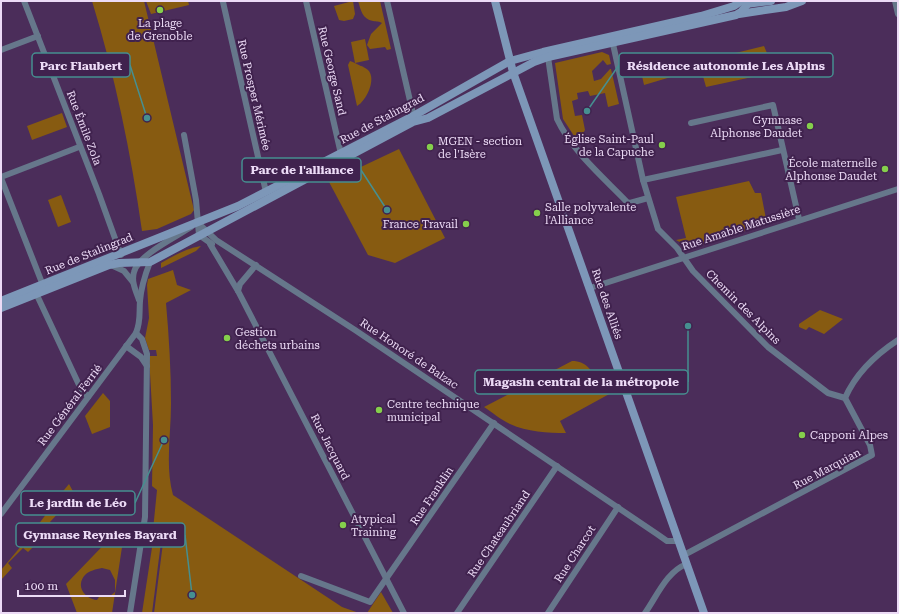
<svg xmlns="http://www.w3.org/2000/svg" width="899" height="614" font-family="'Roboto Serif',serif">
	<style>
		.green { fill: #875b11; fill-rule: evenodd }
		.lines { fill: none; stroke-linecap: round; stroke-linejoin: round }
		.street { stroke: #66778b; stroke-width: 6 }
		.secondary { stroke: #7d97b8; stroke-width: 8 }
		.poi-dot { fill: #85cf4c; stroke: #40224e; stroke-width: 1.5 }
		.labels { text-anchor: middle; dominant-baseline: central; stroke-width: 4; stroke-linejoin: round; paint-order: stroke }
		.poi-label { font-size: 11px; fill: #ecdbf6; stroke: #40224e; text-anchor: start }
		.street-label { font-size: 11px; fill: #ecdbf6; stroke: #40224e }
		.leader { fill: none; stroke: #468f90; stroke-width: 1.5 }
		.callout-dot { fill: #468f90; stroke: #40224e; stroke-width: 1.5 }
		.callout { fill: #40224e; stroke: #468f90; stroke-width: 1.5 }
		.callout-label { font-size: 12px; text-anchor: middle; font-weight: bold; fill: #ecdbf6 }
	</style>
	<rect width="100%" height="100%" fill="#4b2d5a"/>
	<g class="green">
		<path d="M92 1H144L194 210 191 214 157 229 142 231C131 153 115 76 92 1Z"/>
		<polygon points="146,1 188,1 189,5 151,14"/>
		<polygon points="353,1 355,14 353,19 344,21 339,20 334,6"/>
		<path d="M358 1H380L391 49 387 50 385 47 370 49 367 45 371 34 382 23C379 21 377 22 373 21 362 19 361 10 358 1Z"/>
		<polygon points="365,39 369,60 355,63 351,42"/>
		<polygon points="764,46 775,72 706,87 699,62"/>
		<polygon points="602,52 609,55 611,64 607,65 603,60 592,71 594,81 601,79 610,69 611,69 619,104 608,107 605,93 590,96 588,91 577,93 578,99 572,101 575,116 582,115 585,130 578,142 563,119 555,63"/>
		<polygon points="672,54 681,67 681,74 644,85 639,62"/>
		<path d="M350 61C355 63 364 67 368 70 377 79 366 101 357 106L348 65Z"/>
		<polygon points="62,113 67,127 32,140 27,126"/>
		<polygon points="399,149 445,238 395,263 368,255 329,182"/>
		<polygon points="749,181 755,193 761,193 767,224 701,245 687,246 676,240 686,238 676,197"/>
		<polygon points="61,195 71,222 58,227 48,200"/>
		<path d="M201 246 196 251 161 268V263C173 256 187 248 201 246Z"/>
		<path d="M173 270 177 285 191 290 166 303C169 337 171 370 171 404 171 434 165 466 173 495L342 607 359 613H154L163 543 167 546V536L162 531 153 530 157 490 152 486 153 425 149 356H157L156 350H149L145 338 149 318 147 285 148 279Z"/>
		<polygon points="820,310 843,319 824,334 809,327 806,330 799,327 799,324"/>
		<path d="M572 361C587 361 592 371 598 383L608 378 613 392 560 421 566 433C548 433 527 432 510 424 501 420 492 412 484 407Z"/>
		<polygon points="103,393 110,401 110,427 92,434 85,416"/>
		<polygon points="69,484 75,495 50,522 54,526 47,533 38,525 53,505 51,510 55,512 67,499 65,493 59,496"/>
		<path d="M119 529 124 534 112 613H77L66 584ZM102 568 110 570 115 580V592L110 596 103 595 99 597 97 600C85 599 75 586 85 575 89 571 96 569 102 568Z"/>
		<polygon points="27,539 34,546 28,552 23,548 8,563 12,568 1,580 1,570"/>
		<polygon points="153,541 161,542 152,613 142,613"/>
		<polygon points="381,592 393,613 367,613"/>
	</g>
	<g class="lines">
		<g class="street">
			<polyline points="24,1 99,194 121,255"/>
			<polyline points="306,1 341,154 340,155"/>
			<polyline points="387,1 414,118"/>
			<polyline points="895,1 898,14"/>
			<polyline points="223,2 266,192"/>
			<polyline points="613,44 643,180 658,229 677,248 693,271 768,347 828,393 845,398"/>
			<polyline points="1,50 38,36"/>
			<path d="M548 57 557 119C572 151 603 177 627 202L630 203 648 198"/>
			<polyline points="691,123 773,105 799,219"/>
			<polyline points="184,135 196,200 199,235 212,244"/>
			<polyline points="1,177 79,147"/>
			<polyline points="1,178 44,288"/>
			<polyline points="643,180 782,150"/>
			<polyline points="198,223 216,240 355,330 657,534 667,541 679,541"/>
			<polyline points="210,244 238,291 404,613"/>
			<polyline points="111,265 124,271 133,282"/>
			<polyline points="590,288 898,189"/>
			<polyline points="35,291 80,387 88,397"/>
			<polyline points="238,291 240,284 256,265"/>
			<path d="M139 300C136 291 131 282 134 272 138 255 176 237 191 227"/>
			<polyline points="126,346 141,357 147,366"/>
			<path d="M845 398C856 373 875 355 898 340"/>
			<path d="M1 514 136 333C141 321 139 313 140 301 141 287 145 275 150 262"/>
			<polyline points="684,555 872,455 870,445 845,398"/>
			<polyline points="301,576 370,602 494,423"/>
			<polyline points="130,613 145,517 147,354 142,339 136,333"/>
			<polyline points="457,613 557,466"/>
			<polyline points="548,613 618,507"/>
			<path d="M645 613C657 596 667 571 687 564"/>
		</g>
		<g class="secondary">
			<polyline points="495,1 513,72 704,613"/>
			<polyline points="746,4 771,1"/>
			<polyline points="739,14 786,7 802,1"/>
			<polyline points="1,301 238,206 415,115 510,61 543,52 701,16 734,6 741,1"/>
			<polyline points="1,308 109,265 119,263 150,262 413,122 428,118 534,62 548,57 736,15 741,12 750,1"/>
		</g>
	</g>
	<g class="poi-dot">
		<circle cx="160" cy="10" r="4"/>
		<circle cx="810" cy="126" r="4"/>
		<circle cx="662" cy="145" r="4"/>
		<circle cx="430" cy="147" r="4"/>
		<circle cx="885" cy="169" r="4"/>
		<circle cx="537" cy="213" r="4"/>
		<circle cx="466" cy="224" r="4"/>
		<circle cx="227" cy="338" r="4"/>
		<circle cx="379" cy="410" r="4"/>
		<circle cx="802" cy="435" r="4"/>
		<circle cx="343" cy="525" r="4"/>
	</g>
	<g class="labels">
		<g class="poi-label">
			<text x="160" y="23" text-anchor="middle">La plage<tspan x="160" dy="13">de Grenoble</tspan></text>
			<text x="802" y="120" text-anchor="end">Gymnase<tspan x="802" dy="13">Alphonse Daudet</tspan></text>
			<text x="654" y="139" text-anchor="end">Église Saint-Paul<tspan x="654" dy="13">de la Capuche</tspan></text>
			<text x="438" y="141">MGEN - section<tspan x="438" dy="13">de l'Isère</tspan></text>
			<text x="877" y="163" text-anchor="end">École maternelle<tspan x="877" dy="13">Alphonse Daudet</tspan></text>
			<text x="545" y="207">Salle polyvalente<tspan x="545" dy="13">l'Alliance</tspan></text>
			<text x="458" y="224" text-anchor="end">France Travail</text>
			<text x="235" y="332">Gestion<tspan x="235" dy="13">déchets urbains</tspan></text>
			<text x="387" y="404">Centre technique<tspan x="387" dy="13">municipal</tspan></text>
			<text x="810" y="435">Capponi Alpes</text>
			<text x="351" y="519">Atypical<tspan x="351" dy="13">Training</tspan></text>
		</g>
		<g class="street-label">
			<text transform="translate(332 71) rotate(77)">Rue George Sand</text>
			<text transform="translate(254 95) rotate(77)">Rue Prosper Mérimée</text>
			<text transform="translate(382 119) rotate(-28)">Rue de Stalingrad</text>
			<text transform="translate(84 128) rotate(69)">Rue Émile Zola</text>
			<text transform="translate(741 228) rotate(-18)">Rue Amable Matussière</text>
			<text transform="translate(89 254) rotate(-22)">Rue de Stalingrad</text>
			<text transform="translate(607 304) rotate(71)">Rue des Alliés</text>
			<text transform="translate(743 307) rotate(45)">Chemin des Alpins</text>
			<text transform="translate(409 354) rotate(34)">Rue Honoré de Balzac</text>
			<text transform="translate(70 405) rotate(-53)">Rue Général Ferrié</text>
			<text transform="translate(330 447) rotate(63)">Rue Jacquard</text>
			<text transform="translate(827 469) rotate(-28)">Rue Marquian</text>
			<text transform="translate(432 496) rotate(-56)">Rue Franklin</text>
			<text transform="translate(499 534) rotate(-56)">Rue Chateaubriand</text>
			<text transform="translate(575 554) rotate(-57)">Rue Charcot</text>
		</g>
	</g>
	<path class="leader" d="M587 111L619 65M147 118L130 65M387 210L361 170M688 326L688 382M164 440L135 503M192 595L185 535"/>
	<g class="callout-dot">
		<circle cx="587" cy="111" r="4"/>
		<circle cx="147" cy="118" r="4"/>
		<circle cx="387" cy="210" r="4"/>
		<circle cx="688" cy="326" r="4"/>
		<circle cx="164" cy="440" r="4"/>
		<circle cx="192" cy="595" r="4"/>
	</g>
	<g class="callout">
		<rect x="619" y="53" width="214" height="24" rx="4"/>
		<rect x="32" y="53" width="98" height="24" rx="4"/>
		<rect x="242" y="158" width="119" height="24" rx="4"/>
		<rect x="475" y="370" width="213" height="24" rx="4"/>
		<rect x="21" y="491" width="114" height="24" rx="4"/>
		<rect x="16" y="523" width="169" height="24" rx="4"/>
	</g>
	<g class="callout-label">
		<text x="726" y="70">Résidence autonomie Les Alpins</text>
		<text x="81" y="70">Parc Flaubert</text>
		<text x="302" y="174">Parc de l'alliance</text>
		<text x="581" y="386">Magasin central de la métropole</text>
		<text x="78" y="507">Le jardin de Léo</text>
		<text x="100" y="539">Gymnase Reynies Bayard</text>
	</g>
	<rect width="899" height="614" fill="none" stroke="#ecdbf6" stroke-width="4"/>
	<path d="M18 590v6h107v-6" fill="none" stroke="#ecdbf6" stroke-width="2"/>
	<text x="24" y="590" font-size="12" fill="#ecdbf6" stroke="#40224e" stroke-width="3" paint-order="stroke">100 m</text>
</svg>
